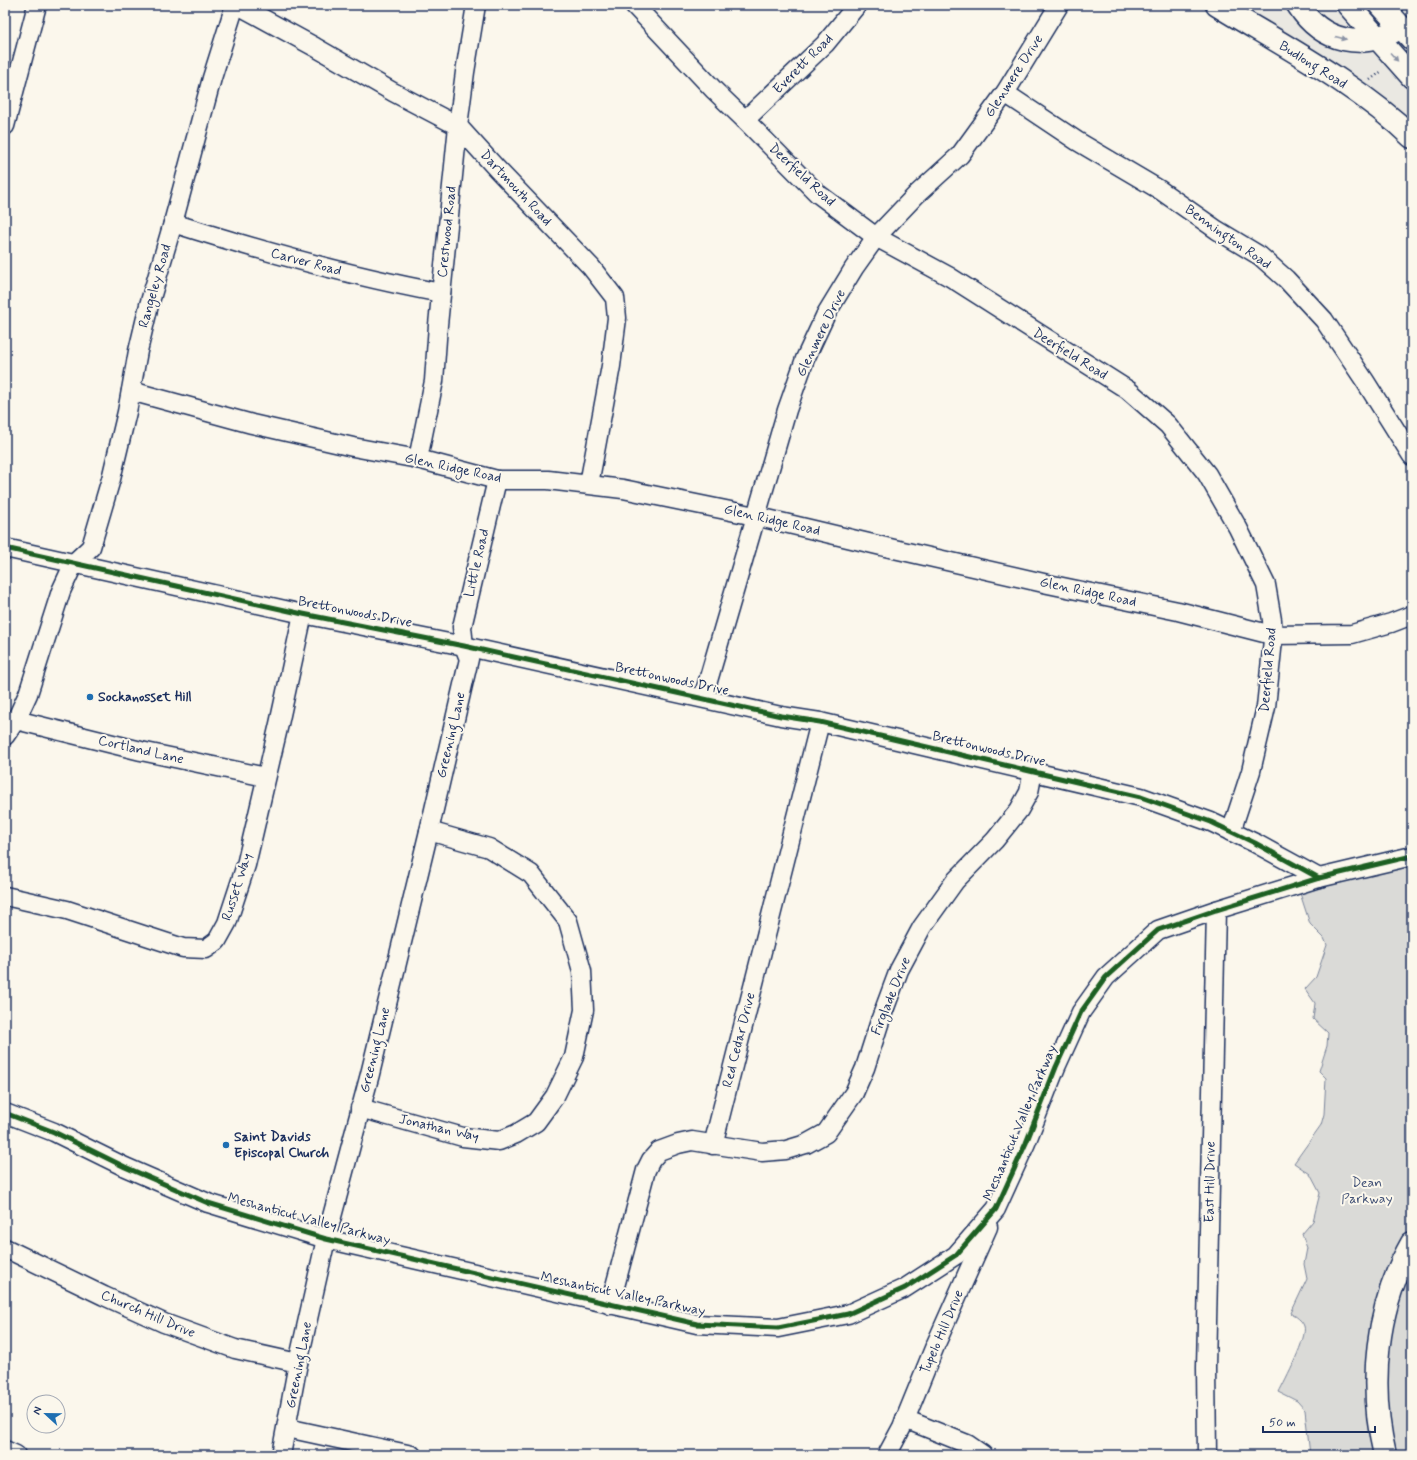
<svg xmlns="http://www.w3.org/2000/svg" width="1417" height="1460" font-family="Mynerve,sans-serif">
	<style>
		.built { fill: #eae8e2 }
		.green { fill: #dadad7; stroke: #7a849a }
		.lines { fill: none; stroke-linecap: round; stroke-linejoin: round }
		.street-casing { stroke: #1b2f5e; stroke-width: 21 }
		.secondary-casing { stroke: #1b2f5e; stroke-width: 25 }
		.primary-casing { stroke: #1b2f5e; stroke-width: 25 }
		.path { stroke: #1b2f5e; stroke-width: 2.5; stroke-dasharray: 1 3; stroke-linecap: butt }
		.street { stroke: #fbf7ec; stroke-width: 18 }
		.secondary { stroke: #fbf7ec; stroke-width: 22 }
		.primary { stroke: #fbf7ec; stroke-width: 22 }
		.cycleway-casing { stroke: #fbf7ec; stroke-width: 8 }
		.cycleway { stroke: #1b5e20; stroke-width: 5 }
		.oneway { fill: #8b93a5 }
		.poi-dot { fill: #1f6fb2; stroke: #fbf7ec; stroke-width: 1.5 }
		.labels { text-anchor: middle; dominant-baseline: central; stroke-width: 4; stroke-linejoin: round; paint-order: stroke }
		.street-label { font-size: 14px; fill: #1b2f5e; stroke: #fbf7ec }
		.poi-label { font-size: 14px; font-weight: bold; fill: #1b2f5e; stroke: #fbf7ec; text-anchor: start }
		.park-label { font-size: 14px; fill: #415176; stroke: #fbf7ec }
	</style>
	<rect width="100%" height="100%" fill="#fbf7ec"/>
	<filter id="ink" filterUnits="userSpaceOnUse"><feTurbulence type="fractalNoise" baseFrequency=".025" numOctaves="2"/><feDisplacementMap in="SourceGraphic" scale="8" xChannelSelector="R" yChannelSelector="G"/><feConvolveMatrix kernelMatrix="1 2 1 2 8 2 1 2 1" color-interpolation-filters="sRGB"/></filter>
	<g filter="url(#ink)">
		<polygon class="built" points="1218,5 1412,5 1412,135"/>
		<path class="green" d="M1412 855V1455H1310L1305 1410 1297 1401 1279 1392C1285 1380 1308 1337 1304 1326 1302 1320 1295 1316 1291 1313L1307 1279 1304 1264 1307 1248 1302 1234 1313 1221 1320 1193 1310 1174 1294 1163 1321 1125 1324 1114 1326 1078 1319 1071 1327 1046 1328 1033 1313 1019 1315 1003 1305 989 1316 977 1327 945 1324 938 1310 924 1297 884Z"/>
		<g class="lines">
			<g class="street-casing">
				<g id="street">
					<polyline points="238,5 315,47 393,92 458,126 497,169 591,267 615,298 617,318 611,366 589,484"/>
					<polyline points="634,5 714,90 745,120 817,193 876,237 950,277 1128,390 1168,425 1207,474 1238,528 1266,585 1272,620 1273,640 1266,707 1251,771 1231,832"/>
					<polyline points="1005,93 1077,141 1160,190 1217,230 1260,256 1286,279 1324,320 1365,381 1412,456"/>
					<polyline points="745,120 825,44 857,5"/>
					<polyline points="5,126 37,5"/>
					<path d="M173 223C261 251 350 276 441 293"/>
					<polyline points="131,391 252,424 353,447 418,459 497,480 548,480 623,489 755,516 894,549 1048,584 1178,611 1272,635 1352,634 1391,623 1412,615"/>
					<polyline points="418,459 434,381 438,325 458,126 465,72 476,5"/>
					<polyline points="5,548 303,614 464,646 781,716 820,722 1141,797 1211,822 1255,843 1319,878"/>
					<polyline points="703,698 787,410 805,359 826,314 854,268 876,237 916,195 960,155 1005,93 1059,5"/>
					<polyline points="16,720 141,751 266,777"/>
					<polyline points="5,736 16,720 28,694 61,591 74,563 91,547 111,479 127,412 138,351 149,305 173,223 212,78 235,5"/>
					<polyline points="5,896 67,910 183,948 206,949 217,941 227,923 246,865 279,724 303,614"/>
					<polyline points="360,1108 463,1137 499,1141 516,1134 536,1122 555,1096 574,1057 584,1010 582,971 568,921 531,874 489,848 429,831"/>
					<polyline points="5,1113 54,1132 125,1167 208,1203 326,1239 697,1324 778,1328 848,1314 905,1288 956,1255 996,1209 1026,1143 1056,1067 1081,1012 1106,977 1158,930 1216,910 1319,878 1412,856"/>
					<polyline points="713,1145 820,722"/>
					<polyline points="5,1248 104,1296 164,1323 235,1349 298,1363"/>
					<polyline points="610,1305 646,1170 651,1160 659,1151 678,1144 692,1141 762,1152 786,1150 806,1144 826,1133 854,1093 865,1068 880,1021 899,970 922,927 955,881 995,840 1019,810 1029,792 1033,771"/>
					<polyline points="905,1419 967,1444 983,1455"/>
					<polyline points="287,1428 412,1455"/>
					<polyline points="5,1450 16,1455"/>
					<polyline points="281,1455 298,1363 326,1239 370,1074 429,831 469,659 464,646 462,627 497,480"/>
					<polyline points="887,1455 902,1427 935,1346 988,1227"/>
					<polyline points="1207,1455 1206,1368 1216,910"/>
				</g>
			</g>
			<g class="secondary-casing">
				<g id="secondary">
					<path d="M1217 5C1282 45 1357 84 1412 137"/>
					<path d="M1385 1455C1368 1384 1376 1306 1412 1243"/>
				</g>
			</g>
			<g class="primary-casing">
				<g id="primary">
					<path d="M1298 5C1322 43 1364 51 1401 27"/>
					<polyline points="1348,5 1412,77"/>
					<polyline points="1381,5 1412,39"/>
				</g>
			</g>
			<polyline class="path" points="1370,80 1382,71"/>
			<use href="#street" class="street"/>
			<use href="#secondary" class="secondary"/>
			<use href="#primary" class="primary"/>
			<g class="cycleway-casing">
				<g id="cycleway">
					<polyline points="5,548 303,614 464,646 781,716 820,722 1141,797 1211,822 1255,843 1319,878"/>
					<polyline points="5,1113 54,1132 125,1167 208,1203 326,1239 697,1324 778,1328 848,1314 905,1288 956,1255 996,1209 1026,1143 1056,1067 1081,1012 1106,977 1158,930 1216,910 1319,878 1412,856"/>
				</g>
			</g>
			<use href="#cycleway" class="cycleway"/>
		</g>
		<defs><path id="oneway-solid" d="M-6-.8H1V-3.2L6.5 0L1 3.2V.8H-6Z"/></defs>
		<g class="oneway">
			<use href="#oneway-solid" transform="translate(1341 38) rotate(14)"/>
			<use href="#oneway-solid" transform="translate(1394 57) rotate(48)"/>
		</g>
	</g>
	<g class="poi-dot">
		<circle cx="90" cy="697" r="4"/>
		<circle cx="226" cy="1145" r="4"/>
	</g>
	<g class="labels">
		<g class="street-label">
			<text transform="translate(803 64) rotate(-45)">Everett Road</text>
			<text transform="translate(1313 65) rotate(32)">Budlong Road</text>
			<text transform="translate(1014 76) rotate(-57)">Glenmere Drive</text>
			<text transform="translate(802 175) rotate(43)">Deerfield Road</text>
			<text transform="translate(516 188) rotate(47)">Dartmouth Road</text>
			<text transform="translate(447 232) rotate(-84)">Crestwood Road</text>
			<text transform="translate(1228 237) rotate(35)">Bennington Road</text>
			<text transform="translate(306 262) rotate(15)">Carver Road</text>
			<text transform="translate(155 286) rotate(-74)">Rangeley Road</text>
			<text transform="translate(821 333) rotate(-64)">Glenmere Drive</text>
			<text transform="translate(1070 354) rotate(32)">Deerfield Road</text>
			<text transform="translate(453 468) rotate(12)">Glen Ridge Road</text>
			<text transform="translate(772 520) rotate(13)">Glen Ridge Road</text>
			<text transform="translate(477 563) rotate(-77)">Little Road</text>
			<text transform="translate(1088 592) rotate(12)">Glen Ridge Road</text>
			<text transform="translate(355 612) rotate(11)">Brettonwoods Drive</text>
			<text transform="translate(1268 670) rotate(-85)">Deerfield Road</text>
			<text transform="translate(672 679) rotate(12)">Brettonwoods Drive</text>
			<text transform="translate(451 735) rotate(-77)">Greening Lane</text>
			<text transform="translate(989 749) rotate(13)">Brettonwoods Drive</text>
			<text transform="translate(141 750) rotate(13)">Cortland Lane</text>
			<text transform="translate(237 887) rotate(-72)">Russet Way</text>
			<text transform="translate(891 996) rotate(-68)">Firglade Drive</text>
			<text transform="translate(739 1040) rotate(-76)">Red Cedar Drive</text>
			<text transform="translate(375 1050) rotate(-76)">Greening Lane</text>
			<text transform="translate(1020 1123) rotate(-67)">Meshanticut Valley Parkway</text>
			<text transform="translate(439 1128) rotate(13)">Jonathan Way</text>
			<text transform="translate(1210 1182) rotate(-89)">East Hill Drive</text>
			<text transform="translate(309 1219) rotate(15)">Meshanticut Valley Parkway</text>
			<text transform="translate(623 1294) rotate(12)">Meshanticut Valley Parkway</text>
			<text transform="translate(148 1314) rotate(23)">Church Hill Drive</text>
			<text transform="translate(942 1332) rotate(-67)">Tupelo Hill Drive</text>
			<text transform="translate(299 1365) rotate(-79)">Greening Lane</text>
		</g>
		<g class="poi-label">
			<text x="98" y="697">Sockanosset Hill</text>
			<text x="234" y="1137">Saint Davids<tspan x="234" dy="16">Episcopal Church</tspan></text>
		</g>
		<g class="park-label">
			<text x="1367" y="1183">Dean<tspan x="1367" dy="16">Parkway</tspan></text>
		</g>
	</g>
	<rect width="1417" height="1460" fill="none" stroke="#fbf7ec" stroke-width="20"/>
	<rect x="10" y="10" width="1397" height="1440" fill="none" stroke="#1b2f5e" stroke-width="1.5" filter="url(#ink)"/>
	<g transform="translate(46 1414) rotate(292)"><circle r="19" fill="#fbf7ec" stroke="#a1a7b3"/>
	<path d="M0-3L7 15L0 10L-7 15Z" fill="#1f6fb2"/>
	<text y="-6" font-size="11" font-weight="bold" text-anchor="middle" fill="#1b2f5e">N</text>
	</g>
	<path d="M1263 1426v6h112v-6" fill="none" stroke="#1b2f5e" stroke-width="2"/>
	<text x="1269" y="1426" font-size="12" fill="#1b2f5e" stroke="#fbf7ec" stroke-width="3" paint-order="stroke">50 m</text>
</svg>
